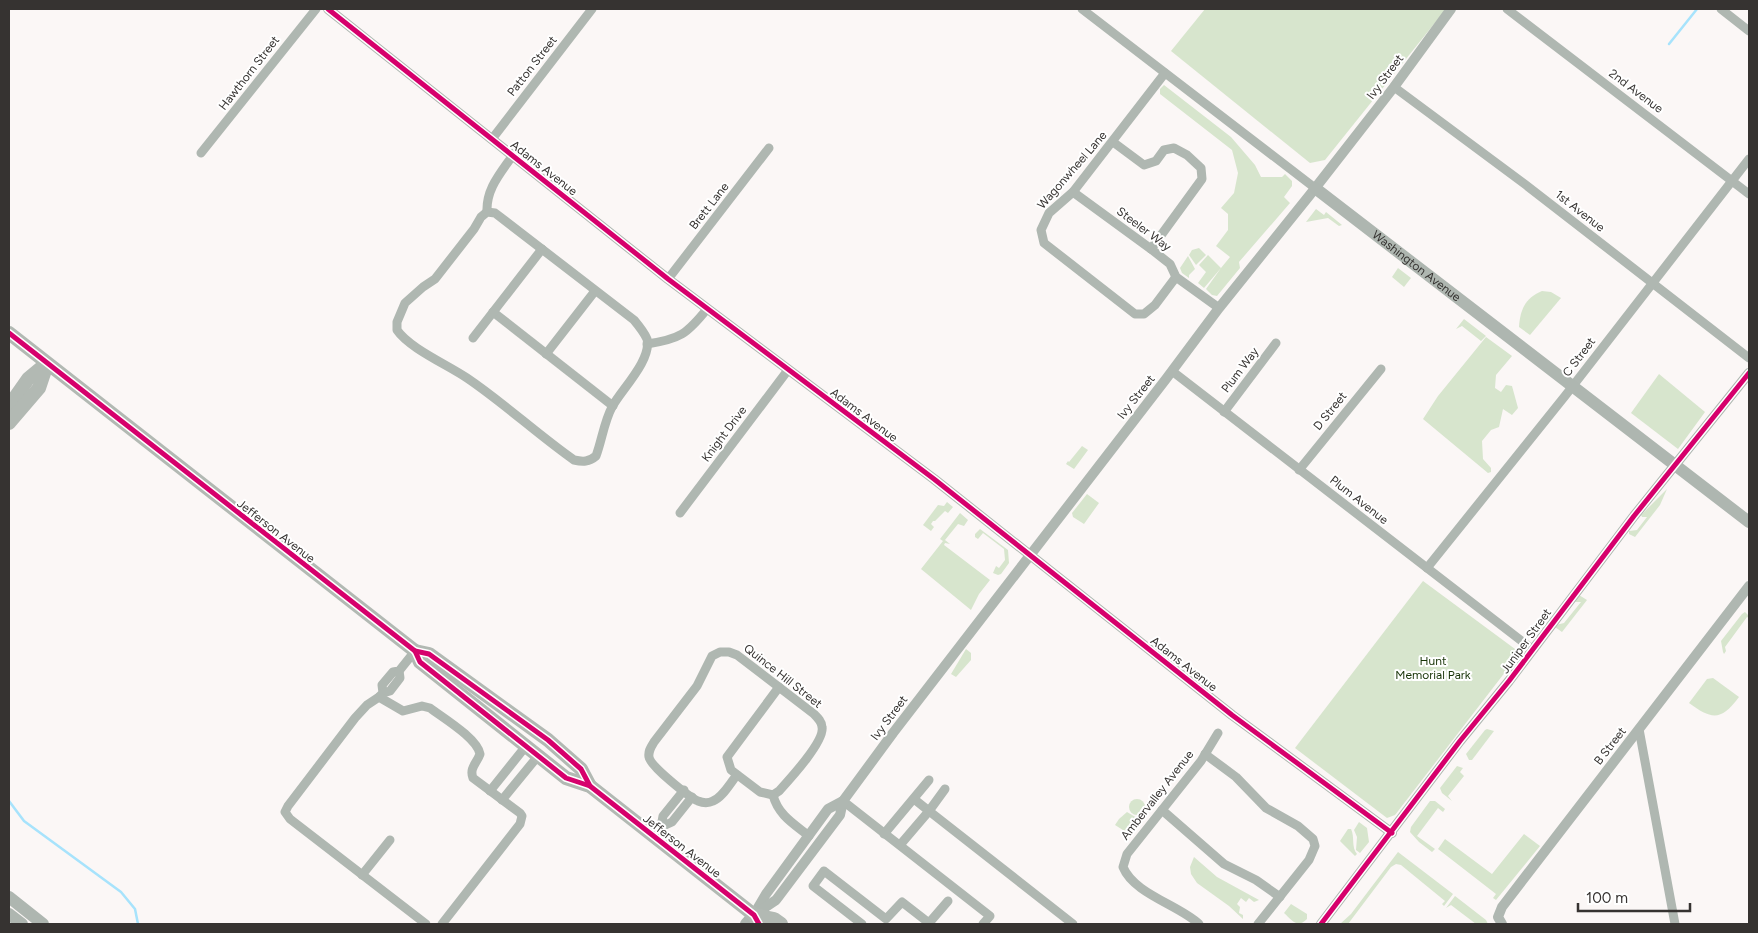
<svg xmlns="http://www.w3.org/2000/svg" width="1758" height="933" font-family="Figtree,sans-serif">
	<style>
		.green { fill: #d7e5cd }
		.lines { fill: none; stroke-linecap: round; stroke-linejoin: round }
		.stream { stroke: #a7e3fc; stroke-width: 2.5 }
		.minor { stroke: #afb7b1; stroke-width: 9 }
		.tertiary { stroke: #afb7b1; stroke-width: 10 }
		.secondary { stroke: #aeb6b0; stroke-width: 12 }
		.primary { stroke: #b2b9b3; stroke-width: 14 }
		.cycleway-casing { stroke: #fff; stroke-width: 8 }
		.cycleway { stroke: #d6006c; stroke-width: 5 }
		.labels { text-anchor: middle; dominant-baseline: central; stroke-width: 4; stroke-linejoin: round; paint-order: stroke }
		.street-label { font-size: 12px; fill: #363331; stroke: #fff }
		.park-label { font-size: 12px; fill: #183407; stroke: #fff }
	</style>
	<rect width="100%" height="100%" fill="#fbf7f6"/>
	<g class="green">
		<polygon points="1205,9 1446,9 1325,160 1310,163 1171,51"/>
		<polygon points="1164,85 1231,137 1255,165 1261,177 1282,177 1285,174 1292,181 1292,186 1284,197 1290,203 1239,262 1240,268 1217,296 1212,295 1206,289 1221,268 1204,288 1198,283 1206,272 1199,265 1208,255 1221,268 1230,257 1216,246 1228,230 1228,214 1221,208 1234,193 1238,173 1232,150 1160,94 1160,89"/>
		<polygon points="1316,209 1324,215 1326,212 1342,225 1339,226 1328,218 1306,222"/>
		<polygon points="1199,248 1206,255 1196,265 1189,255 1192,250"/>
		<polygon points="1188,256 1195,269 1189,275 1189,278 1182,273 1180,268"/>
		<polygon points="1398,268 1411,278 1404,287 1392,277"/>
		<path d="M1542 291 1551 292 1561 298 1530 335 1519 327C1520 310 1525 298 1542 291Z"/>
		<polygon points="1464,319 1486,336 1481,341 1462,326 1456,329"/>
		<polygon points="1486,337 1512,356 1496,375 1495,388 1501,392 1506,385 1512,386 1518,408 1512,415 1503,409 1499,427 1491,430 1482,441 1483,459 1491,468 1491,472 1488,473 1423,419 1438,396"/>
		<polygon points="1659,374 1705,412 1678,449 1631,413"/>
		<polygon points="1082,446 1088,450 1074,469 1066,464 1068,461 1069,462"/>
		<polygon points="1667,489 1660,505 1635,537 1629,534 1629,531 1637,530 1647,517 1642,517 1641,515"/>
		<polygon points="1087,494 1099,503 1084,524 1073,517 1072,513"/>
		<polygon points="947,502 953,507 948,513 945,511 935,521 933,521 931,524 934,527 931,531 923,525 938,505 944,506"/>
		<polygon points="960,513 968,520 964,526 958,524 945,540 950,544 945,543 944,545 990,580 979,594 971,610 921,569 943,541 940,539"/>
		<polygon points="980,529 1008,550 1009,563 1001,574 998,575 993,573 996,566 999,568 1005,560 1004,549 983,533 978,539 975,537 975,534"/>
		<polygon points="1423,581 1515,649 1516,658 1395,815 1387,818 1295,748"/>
		<polygon points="1579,595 1587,600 1562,632 1555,627 1556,625 1564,623 1581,602 1575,602"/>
		<polygon points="1745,612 1749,616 1749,618 1747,617 1725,647 1726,651 1724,654 1723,652 1721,641 1742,614"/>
		<polygon points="966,649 971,653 971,660 956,677 951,674"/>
		<path d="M1713 678 1739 697C1721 721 1712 720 1689 703L1707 679Z"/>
		<polygon points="1487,729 1494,731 1472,760 1469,760 1466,754 1485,730"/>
		<polygon points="1457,766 1463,768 1460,772 1464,776 1448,796 1452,801 1442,793 1440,788"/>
		<circle cx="1137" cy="807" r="8"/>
		<polygon points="1430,801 1435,801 1445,809 1443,812 1438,808 1417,836 1435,849 1432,852 1419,842 1410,832 1411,827"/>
		<polygon points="1127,812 1137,818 1130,831 1126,832 1115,825 1119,819"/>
		<polygon points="1359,822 1367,828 1369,842 1360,853 1356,850 1357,837 1354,830"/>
		<path d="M1348 829H1351C1355 837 1351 847 1357 854L1355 856 1340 841Z"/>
		<polygon points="1524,834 1540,846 1496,900 1493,898 1496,894 1438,849 1445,839 1492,874"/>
		<polygon points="1398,852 1453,894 1444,906 1442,904 1445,901 1401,865 1396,864 1391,867 1348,924 1340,924 1351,914"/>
		<polygon points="1194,857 1217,877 1259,900 1254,902 1249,898 1246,902 1241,898 1237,904 1240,907 1239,913 1243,915 1243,919 1229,906 1197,883 1191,874 1190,867"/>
		<polygon points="1455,896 1486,920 1488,924 1476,924 1451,905 1446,908"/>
		<path d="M1291 904 1307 914V919C1297 929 1292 920 1284 913Z"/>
	</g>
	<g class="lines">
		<g class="stream">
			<polyline points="1669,44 1697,9"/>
			<polyline points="9,801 24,821 121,892 135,909 138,924"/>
		</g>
		<g class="minor">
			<polyline points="1082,9 1315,188"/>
			<polyline points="1507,9 1749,194"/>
			<polyline points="1721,9 1749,31"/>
			<polyline points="1165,73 1073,192 1049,213 1041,230 1044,243 1135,314 1144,314 1155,305 1176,277"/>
			<polyline points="1394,87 1526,185 1749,358"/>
			<polyline points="492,139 592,9"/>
			<polyline points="1113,142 1144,165 1156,161 1164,150 1174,148 1187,155 1201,168 1202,179 1151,249"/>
			<polyline points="201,153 316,9"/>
			<polyline points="1073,192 1151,249 1170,264 1176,277 1219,308"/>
			<path d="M487 212 495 213 634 320C639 326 644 332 647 339 652 360 621 390 612 407 604 422 602 440 596 456 589 462 583 462 574 460 537 434 504 403 467 378 448 365 409 348 397 330V322L405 303 423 287 435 279 474 229 481 217Z"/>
			<path d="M487 212C486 189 500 174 513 155"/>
			<polyline points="668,279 769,148"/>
			<polyline points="493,312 613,406"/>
			<polyline points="473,338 542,249"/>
			<path d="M647 344C680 339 687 334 707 309"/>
			<polyline points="546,354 595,291"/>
			<polyline points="1172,371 1532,649"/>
			<polyline points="1224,412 1276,343"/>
			<polyline points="1299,470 1381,369"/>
			<polyline points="680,513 788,370"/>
			<polyline points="1427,568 1565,396 1749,159"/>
			<polyline points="415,651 399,671 393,672 382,685 383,693 379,697 367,705 355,718 288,806 285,812 290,819 426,924"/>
			<polyline points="383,693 390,691 400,678 399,671"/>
			<path d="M379 697 403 711 422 706 430 708C443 718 477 738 480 754 477 763 469 768 473 778L520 813 522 816 520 824 442 924"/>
			<polyline points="1639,729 1675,924"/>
			<polyline points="1205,754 1236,777 1266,808 1298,826 1313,839 1315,846 1309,860 1258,924"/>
			<path d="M737 775C730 783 723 797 713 801 709 803 703 803 698 801 689 797 650 766 649 757 648 751 651 747 654 742L697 686 712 656 720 652H729L737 655 814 714C818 718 822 722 822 727 825 741 789 780 779 791L773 795"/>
			<polyline points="490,791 526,746"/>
			<polyline points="773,795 760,792 731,770 727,757 779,687"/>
			<path d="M773 795C778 815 794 824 809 836"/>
			<polyline points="914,799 929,811 945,789"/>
			<polyline points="502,800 538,756"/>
			<polyline points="843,801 990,916 983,924"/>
			<polyline points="1162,810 1224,864 1256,880 1280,897"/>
			<polyline points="661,827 663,816 684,790"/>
			<polyline points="884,834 929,780"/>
			<polyline points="654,836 661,827 672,822 692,797"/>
			<polyline points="900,845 929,811 1073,924"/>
			<polyline points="362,875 390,840"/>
			<polyline points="862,924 813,886 824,871 886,919 902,902 929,923 948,901"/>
			<path d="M1199 924C1179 905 1134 894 1123 867L1127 854 1201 761 1218 733"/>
		</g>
		<g class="tertiary">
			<polyline points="328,9 668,279 934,479 1232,715 1392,833"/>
			<polyline points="756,911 766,894 828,809 843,801"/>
			<polyline points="754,915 776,900 840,815 843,801 893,733 1166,379 1219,308 1309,196 1394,87 1451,9"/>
			<polyline points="1321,924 1460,741 1509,681 1634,516 1749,373"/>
			<polyline points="1502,924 1498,917 1502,907 1749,586"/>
		</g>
		<g class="secondary">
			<path id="s1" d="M1315 188 1749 522"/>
			<polyline points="9,897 43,924"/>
			<polyline points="9,914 22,924"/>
			<polyline points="746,924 754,915"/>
		</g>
		<g class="primary">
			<polyline points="9,333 415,651 420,662 566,778 590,786 754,915 759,924"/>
			<polyline points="9,406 28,379 46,364"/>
			<polyline points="9,423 39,388 47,364"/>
			<polyline points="415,651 429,654 548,740 581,769 590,786"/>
			<polyline points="754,915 774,919 781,924"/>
		</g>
		<g class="cycleway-casing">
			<g id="cycleway">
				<polyline points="328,9 668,279 934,479 1232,715 1392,833"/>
				<polyline points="9,333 415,651 420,662 566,778 590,786 754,915 759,924"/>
				<polyline points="415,651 429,654 548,740 581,769 590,786"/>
				<polyline points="1321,924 1460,741 1509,681 1634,516 1749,373"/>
			</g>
		</g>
		<use href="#cycleway" class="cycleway"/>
	</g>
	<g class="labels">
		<g class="street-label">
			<text transform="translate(532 66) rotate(-52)">Patton Street</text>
			<text transform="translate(249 73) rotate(-52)">Hawthorn Street</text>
			<text transform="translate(1385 77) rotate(-53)">Ivy Street</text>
			<text transform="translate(1636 91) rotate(37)">2nd Avenue</text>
			<text transform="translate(544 168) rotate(38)">Adams Avenue</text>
			<text transform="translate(1072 170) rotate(-49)">Wagonwheel Lane</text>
			<text transform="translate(709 206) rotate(-52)">Brett Lane</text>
			<text transform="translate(1580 211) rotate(38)">1st Avenue</text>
			<text transform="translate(1144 229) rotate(37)">Steeler Way</text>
			<text stroke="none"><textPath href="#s1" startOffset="128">Washington Avenue</textPath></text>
			<text transform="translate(1579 357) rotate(-53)">C Street</text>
			<text transform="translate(1240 370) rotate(-53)">Plum Way</text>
			<text transform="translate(1136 397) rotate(-52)">Ivy Street</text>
			<text transform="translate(1330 411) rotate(-51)">D Street</text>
			<text transform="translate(864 415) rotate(37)">Adams Avenue</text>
			<text transform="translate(724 434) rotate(-53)">Knight Drive</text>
			<text transform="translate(1359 500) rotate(38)">Plum Avenue</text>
			<text transform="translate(276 531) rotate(38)">Jefferson Avenue</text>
			<text transform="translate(1526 641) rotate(-54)">Juniper Street</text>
			<text transform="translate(1184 664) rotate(38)">Adams Avenue</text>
			<text transform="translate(783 676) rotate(38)">Quince Hill Street</text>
			<text transform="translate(889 718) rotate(-53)">Ivy Street</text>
			<text transform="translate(1610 746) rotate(-52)">B Street</text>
			<text transform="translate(1157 795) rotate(-52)">Ambervalley Avenue</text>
			<text transform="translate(682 846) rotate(38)">Jefferson Avenue</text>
		</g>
		<g class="park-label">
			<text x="1433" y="661">Hunt<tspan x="1433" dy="14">Memorial Park</tspan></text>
		</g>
	</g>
	<rect width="1758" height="933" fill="none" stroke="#363331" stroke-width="20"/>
	<path d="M1578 903v8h112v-8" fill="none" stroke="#363331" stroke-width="2.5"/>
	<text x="1586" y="903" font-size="15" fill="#363331" stroke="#ffffff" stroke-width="4" paint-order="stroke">100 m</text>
</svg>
